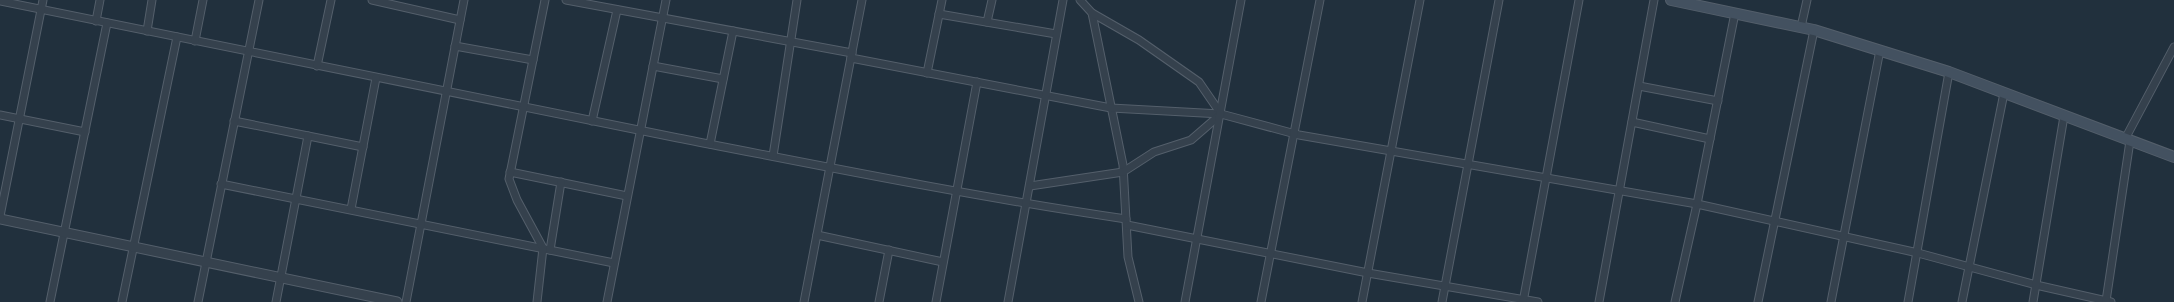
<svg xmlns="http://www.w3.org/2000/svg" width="2174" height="302" font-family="'PT Sans Narrow',sans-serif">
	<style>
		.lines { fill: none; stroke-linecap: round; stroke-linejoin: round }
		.minor-casing { stroke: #545f6b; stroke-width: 9 }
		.tertiary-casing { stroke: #545f6b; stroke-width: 11 }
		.secondary-casing { stroke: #545f6b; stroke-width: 12 }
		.minor { stroke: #35414d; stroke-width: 7 }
		.tertiary { stroke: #35414d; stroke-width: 9 }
		.secondary { stroke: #435160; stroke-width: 10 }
	</style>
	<rect width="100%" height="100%" fill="#21303d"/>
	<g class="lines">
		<g class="minor-casing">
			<g id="minor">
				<polyline points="372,0 460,20"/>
				<polyline points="566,0 852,53"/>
				<polyline points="1080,0 1092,13 1123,165 1128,257 1139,302"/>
				<path d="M0 1C226 47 452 93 678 138 827 167 976 197 1126 219"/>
				<polyline points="939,14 1056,34"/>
				<polyline points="96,21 100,0"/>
				<polyline points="987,22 992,0"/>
				<polyline points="1801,27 1807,0"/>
				<polyline points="147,31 152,0"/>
				<polyline points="195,41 203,0"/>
				<polyline points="455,46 533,60"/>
				<polyline points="851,58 1111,108 1221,114 1299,135 1697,204 1918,253 2036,285 2111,302"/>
				<polyline points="317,66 331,0"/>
				<polyline points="653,66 723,79"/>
				<polyline points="927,73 942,0"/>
				<polyline points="1639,86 1718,101"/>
				<polyline points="0,115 85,132"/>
				<polyline points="234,121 363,147"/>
				<polyline points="592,121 617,10"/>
				<polyline points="1632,122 1710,139"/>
				<polyline points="2125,139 2174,47"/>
				<polyline points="710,144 733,31"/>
				<polyline points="773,156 797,0"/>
				<polyline points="510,172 627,196"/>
				<polyline points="221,184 614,263"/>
				<polyline points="1030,186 1123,172 1154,152 1191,140 1221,114 1199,82 1139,40 1092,13"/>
				<polyline points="351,209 376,78"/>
				<polyline points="0,216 43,0"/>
				<polyline points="1127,225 1368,273 1538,302"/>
				<polyline points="817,235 943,262"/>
				<polyline points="550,250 561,182"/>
				<polyline points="2106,301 2130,141"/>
				<polyline points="50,302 107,23"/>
				<polyline points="122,302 177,37"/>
				<polyline points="198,302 259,0"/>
				<polyline points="276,302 308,136"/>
				<polyline points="406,302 464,0"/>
				<polyline points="537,302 543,248 517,200 509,179 545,0"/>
				<polyline points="607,302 666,0"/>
				<polyline points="804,302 862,0"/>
				<polyline points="879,302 889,250"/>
				<polyline points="936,302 977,82"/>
				<polyline points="1008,302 1063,0"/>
				<polyline points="1185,302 1241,0"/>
				<polyline points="1261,302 1320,0"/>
				<polyline points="1362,302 1420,0"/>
				<polyline points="1442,302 1499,0"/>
				<polyline points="1523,302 1579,0"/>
				<polyline points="1599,302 1654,0"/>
				<polyline points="1675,302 1697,204 1735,13"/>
				<polyline points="1758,302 1814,30"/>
				<polyline points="1831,302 1880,50"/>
				<polyline points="1908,302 1949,72"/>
				<polyline points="1962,302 2004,93"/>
				<polyline points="2033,302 2064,116"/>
			</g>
		</g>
		<g class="tertiary-casing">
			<polyline id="tertiary" points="0,219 397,302"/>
		</g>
		<g class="secondary-casing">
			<polyline id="secondary" points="1671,0 1814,30 1949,72 2174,157"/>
		</g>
		<use href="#minor" class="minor"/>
		<use href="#tertiary" class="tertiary"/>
		<use href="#secondary" class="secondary"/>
	</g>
</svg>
